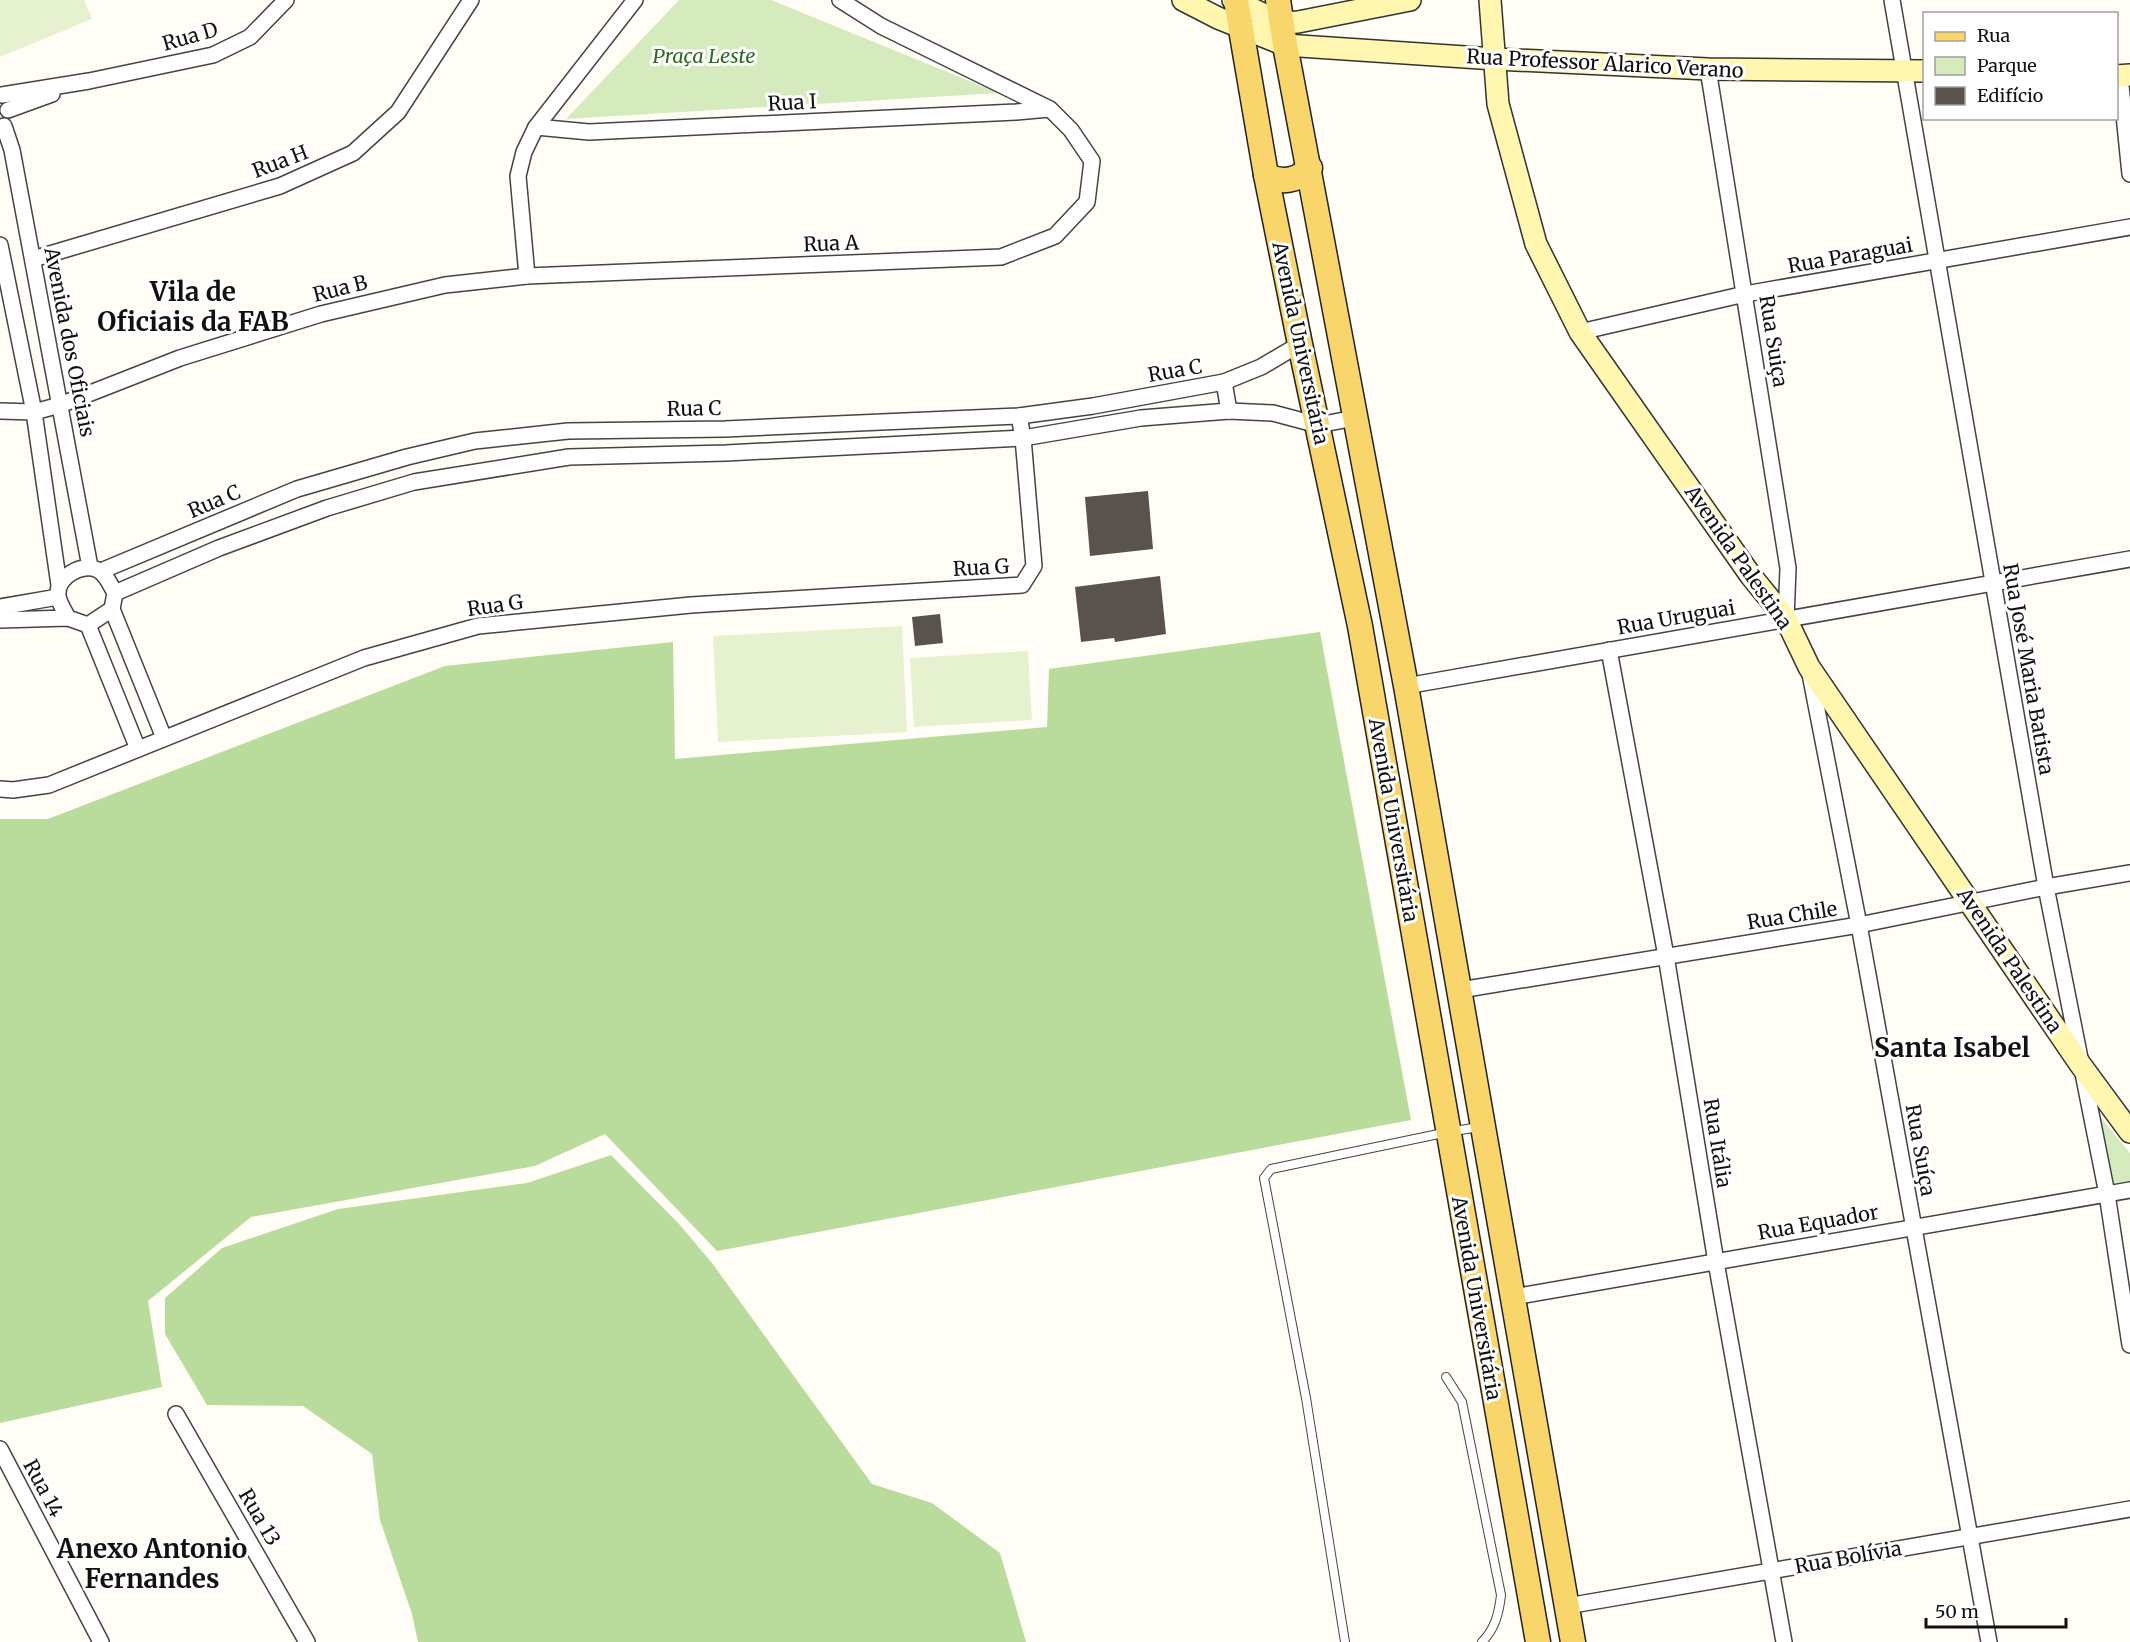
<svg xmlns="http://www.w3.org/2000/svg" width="2130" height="1642" font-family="Merriweather,serif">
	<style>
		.green { fill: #d5ebbd }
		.forest { fill: #b9dc9c }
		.pitch { fill: #e6f2cf }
		.building { fill: #5a524d }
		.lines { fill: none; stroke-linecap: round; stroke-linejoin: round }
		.lane-casing { stroke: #444; stroke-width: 10 }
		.street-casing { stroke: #444; stroke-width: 18 }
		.secondary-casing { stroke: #333; stroke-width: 24 }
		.primary-casing { stroke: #222; stroke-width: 27 }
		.lane { stroke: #fff; stroke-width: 8 }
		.street { stroke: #fff; stroke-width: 15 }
		.secondary { stroke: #fff6b0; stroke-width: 21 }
		.primary { stroke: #f9d66b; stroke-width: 24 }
		.labels { text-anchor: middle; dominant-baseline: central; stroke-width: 6; stroke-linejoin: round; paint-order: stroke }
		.street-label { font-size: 20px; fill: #111; stroke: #fff }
		.park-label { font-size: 20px; font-style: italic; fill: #2f6b1f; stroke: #fff }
		.district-label { font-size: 26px; font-weight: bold; fill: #111; stroke: #fff }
	</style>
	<rect width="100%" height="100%" fill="#fffdf5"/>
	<g class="green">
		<polygon points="679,0 771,0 999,93 566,119"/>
		<polygon points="2096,1112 2130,1153 2130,1183 2107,1189"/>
	</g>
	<g class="forest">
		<polygon points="1320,632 1411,1120 717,1251 605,1134 535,1166 251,1217 148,1301 162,1387 0,1423 0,819 48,819 445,666 673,642 675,759 1047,727 1049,669"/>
		<polygon points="611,1155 679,1224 712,1263 872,1484 932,1503 1000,1553 1026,1642 418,1642 412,1614 380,1520 372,1454 303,1406 207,1405 165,1334 165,1298 222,1248 338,1209 527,1183"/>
	</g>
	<g class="pitch">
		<polygon points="0,0 84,0 92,19 0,57"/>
		<polygon points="902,626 907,732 718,742 713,636"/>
		<polygon points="1028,651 1032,720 914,727 910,658"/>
	</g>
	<g class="building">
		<polygon points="1148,491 1153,549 1090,556 1085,497"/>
		<polygon points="1160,576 1166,634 1115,642 1114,638 1081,642 1075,587"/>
		<polygon points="940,614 943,643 915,646 912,617"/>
	</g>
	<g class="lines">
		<g class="lane-casing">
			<g id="lane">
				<path d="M1446 1377 1462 1402 1501 1595C1499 1613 1495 1629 1482 1642"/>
				<polyline points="1345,1642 1306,1398 1264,1178 1271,1169 1448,1132 1479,1127"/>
			</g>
		</g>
		<g class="street-casing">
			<g id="street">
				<polyline points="1892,0 2046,887 2107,1194 2130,1345"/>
				<polyline points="1708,69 1788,568 1786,619"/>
				<polyline points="2120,76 2130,174"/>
				<polyline points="2,95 89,81 213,55 250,37 286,0"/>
				<polyline points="8,110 52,94"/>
				<polyline points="4,126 12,150 90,567"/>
				<polyline points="536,127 589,132 1016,112 1049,109"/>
				<polyline points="0,245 34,412 59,585"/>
				<polyline points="33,259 280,186 353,153 398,112 471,0"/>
				<polyline points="527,276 518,176 524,152 536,127 635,0"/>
				<polyline points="1580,332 1745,294 2130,227"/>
				<polyline points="1224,382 1229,411"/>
				<polyline points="0,411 34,412 60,405 180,358 321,314 445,285 527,276 1001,257 1055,236 1087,202 1092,161 1071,130 1050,109 881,26 840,0"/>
				<polyline points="101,571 297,489 407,457 475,441 568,431 725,429 1019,416 1093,406 1224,382 1261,367 1300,344"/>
				<polyline points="115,593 219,548 327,508 414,482 569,457 726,453 1023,438 1141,418 1229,411 1273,413 1318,425 1355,418"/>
				<polyline points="0,607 58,597"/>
				<polyline points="112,609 164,738"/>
				<path d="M0 620 68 618 88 625 112 609 115 593C111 586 106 574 98 570 82 562 56 577 58 596 59 603 65 612 68 618"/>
				<polyline points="88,625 138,749"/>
				<polyline points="1609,650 1666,956 1716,1262 1784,1642"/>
				<polyline points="1810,674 1859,925 1989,1642"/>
				<polyline points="1406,686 2130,559"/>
				<polyline points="0,789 13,790 49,785 364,658 478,626 691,605 1022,585 1034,566 1023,438 1019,416"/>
				<polyline points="1460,990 1859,925 2046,887 2130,873"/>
				<polyline points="1513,1297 2130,1190"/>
				<polyline points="176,1414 307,1642"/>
				<polyline points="0,1449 101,1642"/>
				<polyline points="1567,1606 2130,1509"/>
			</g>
		</g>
		<g class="secondary-casing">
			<g id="secondary">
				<polyline points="1183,0 1218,18 1285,45 1495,59 1708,69 1924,71"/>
				<polyline points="1233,0 1282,23 1298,22 1410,0"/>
				<polyline points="1490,0 1498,104 1536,244 1580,332 1751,576 1786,619 1809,667 2080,1064 2130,1132"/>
				<polyline points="2116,76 2130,75"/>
			</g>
		</g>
		<g class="primary-casing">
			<g id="primary">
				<polyline points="1236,0 1266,175 1300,344 1360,626 1538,1642"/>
				<polyline points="1278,0 1285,45 1406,686 1573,1642"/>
				<path d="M1266 175C1282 184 1297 181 1310 168"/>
			</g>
		</g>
		<use href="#lane" class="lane"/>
		<use href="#street" class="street"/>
		<use href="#secondary" class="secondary"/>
		<use href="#primary" class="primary"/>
	</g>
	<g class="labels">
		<g class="street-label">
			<text transform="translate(190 36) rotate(-16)">Rua D</text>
			<text transform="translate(1605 63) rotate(3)">Rua Professor Alarico Verano</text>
			<text transform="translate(792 102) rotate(-3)">Rua I</text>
			<text transform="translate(280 161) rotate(-21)">Rua H</text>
			<text transform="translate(831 243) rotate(-2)">Rua A</text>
			<text transform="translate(1850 255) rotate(-10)">Rua Paraguai</text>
			<text transform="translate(340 288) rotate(-14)">Rua B</text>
			<text transform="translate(1774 341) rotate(81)">Rua Suiça</text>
			<text transform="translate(70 342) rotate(79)">Avenida dos Oficiais</text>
			<text transform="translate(1301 343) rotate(78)">Avenida Universitária</text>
			<text transform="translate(1175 370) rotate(-10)">Rua C</text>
			<text transform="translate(694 408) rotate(-1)">Rua C</text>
			<text transform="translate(214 501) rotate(-23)">Rua C</text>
			<text transform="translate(1739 557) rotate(55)">Avenida Palestina</text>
			<text transform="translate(981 567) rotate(-3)">Rua G</text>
			<text transform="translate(495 605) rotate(-8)">Rua G</text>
			<text transform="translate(1676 617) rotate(-10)">Rua Uruguai</text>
			<text transform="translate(2029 669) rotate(80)">Rua José Maria Batista</text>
			<text transform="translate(1394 820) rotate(80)">Avenida Universitária</text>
			<text transform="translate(1792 915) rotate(-9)">Rua Chile</text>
			<text transform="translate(2010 960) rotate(56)">Avenida Palestina</text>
			<text transform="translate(1718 1143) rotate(81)">Rua Itália</text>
			<text transform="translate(1921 1150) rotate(80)">Rua Suíça</text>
			<text transform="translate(1818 1222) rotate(-10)">Rua Equador</text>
			<text transform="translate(1477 1298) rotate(80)">Avenida Universitária</text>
			<text transform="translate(44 1488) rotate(62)">Rua 14</text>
			<text transform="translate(260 1517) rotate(60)">Rua 13</text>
			<text transform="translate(1848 1557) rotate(-10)">Rua Bolívia</text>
		</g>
		<g class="park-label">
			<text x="704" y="55">Praça Leste</text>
		</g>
		<g class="district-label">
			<text x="193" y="291">Vila de<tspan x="193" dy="30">Oficiais da FAB</tspan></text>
			<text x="1952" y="1047">Santa Isabel</text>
			<text x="152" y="1548">Anexo Antonio<tspan x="152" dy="30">Fernandes</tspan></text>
		</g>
	</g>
	<rect x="1923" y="12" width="195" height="108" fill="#ffffff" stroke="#a0a0a0" stroke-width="1.5"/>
	<rect x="1935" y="32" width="30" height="9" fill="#f9d66b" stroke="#a0a0a0" stroke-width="1.5"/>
	<text x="1977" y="42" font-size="18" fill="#111111">Rua</text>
	<rect x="1935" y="57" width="30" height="18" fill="#d5ebbd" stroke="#a0a0a0" stroke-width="1.5"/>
	<text x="1977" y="72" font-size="18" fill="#111111">Parque</text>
	<rect x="1935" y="87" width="30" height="18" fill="#5a524d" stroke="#a0a0a0" stroke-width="1.5"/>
	<text x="1977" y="102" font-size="18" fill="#111111">Edifício</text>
	<path d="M1926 1618v9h140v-9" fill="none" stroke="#111111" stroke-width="3"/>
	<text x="1935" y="1618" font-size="18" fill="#111111" stroke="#ffffff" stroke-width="4.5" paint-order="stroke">50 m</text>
</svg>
